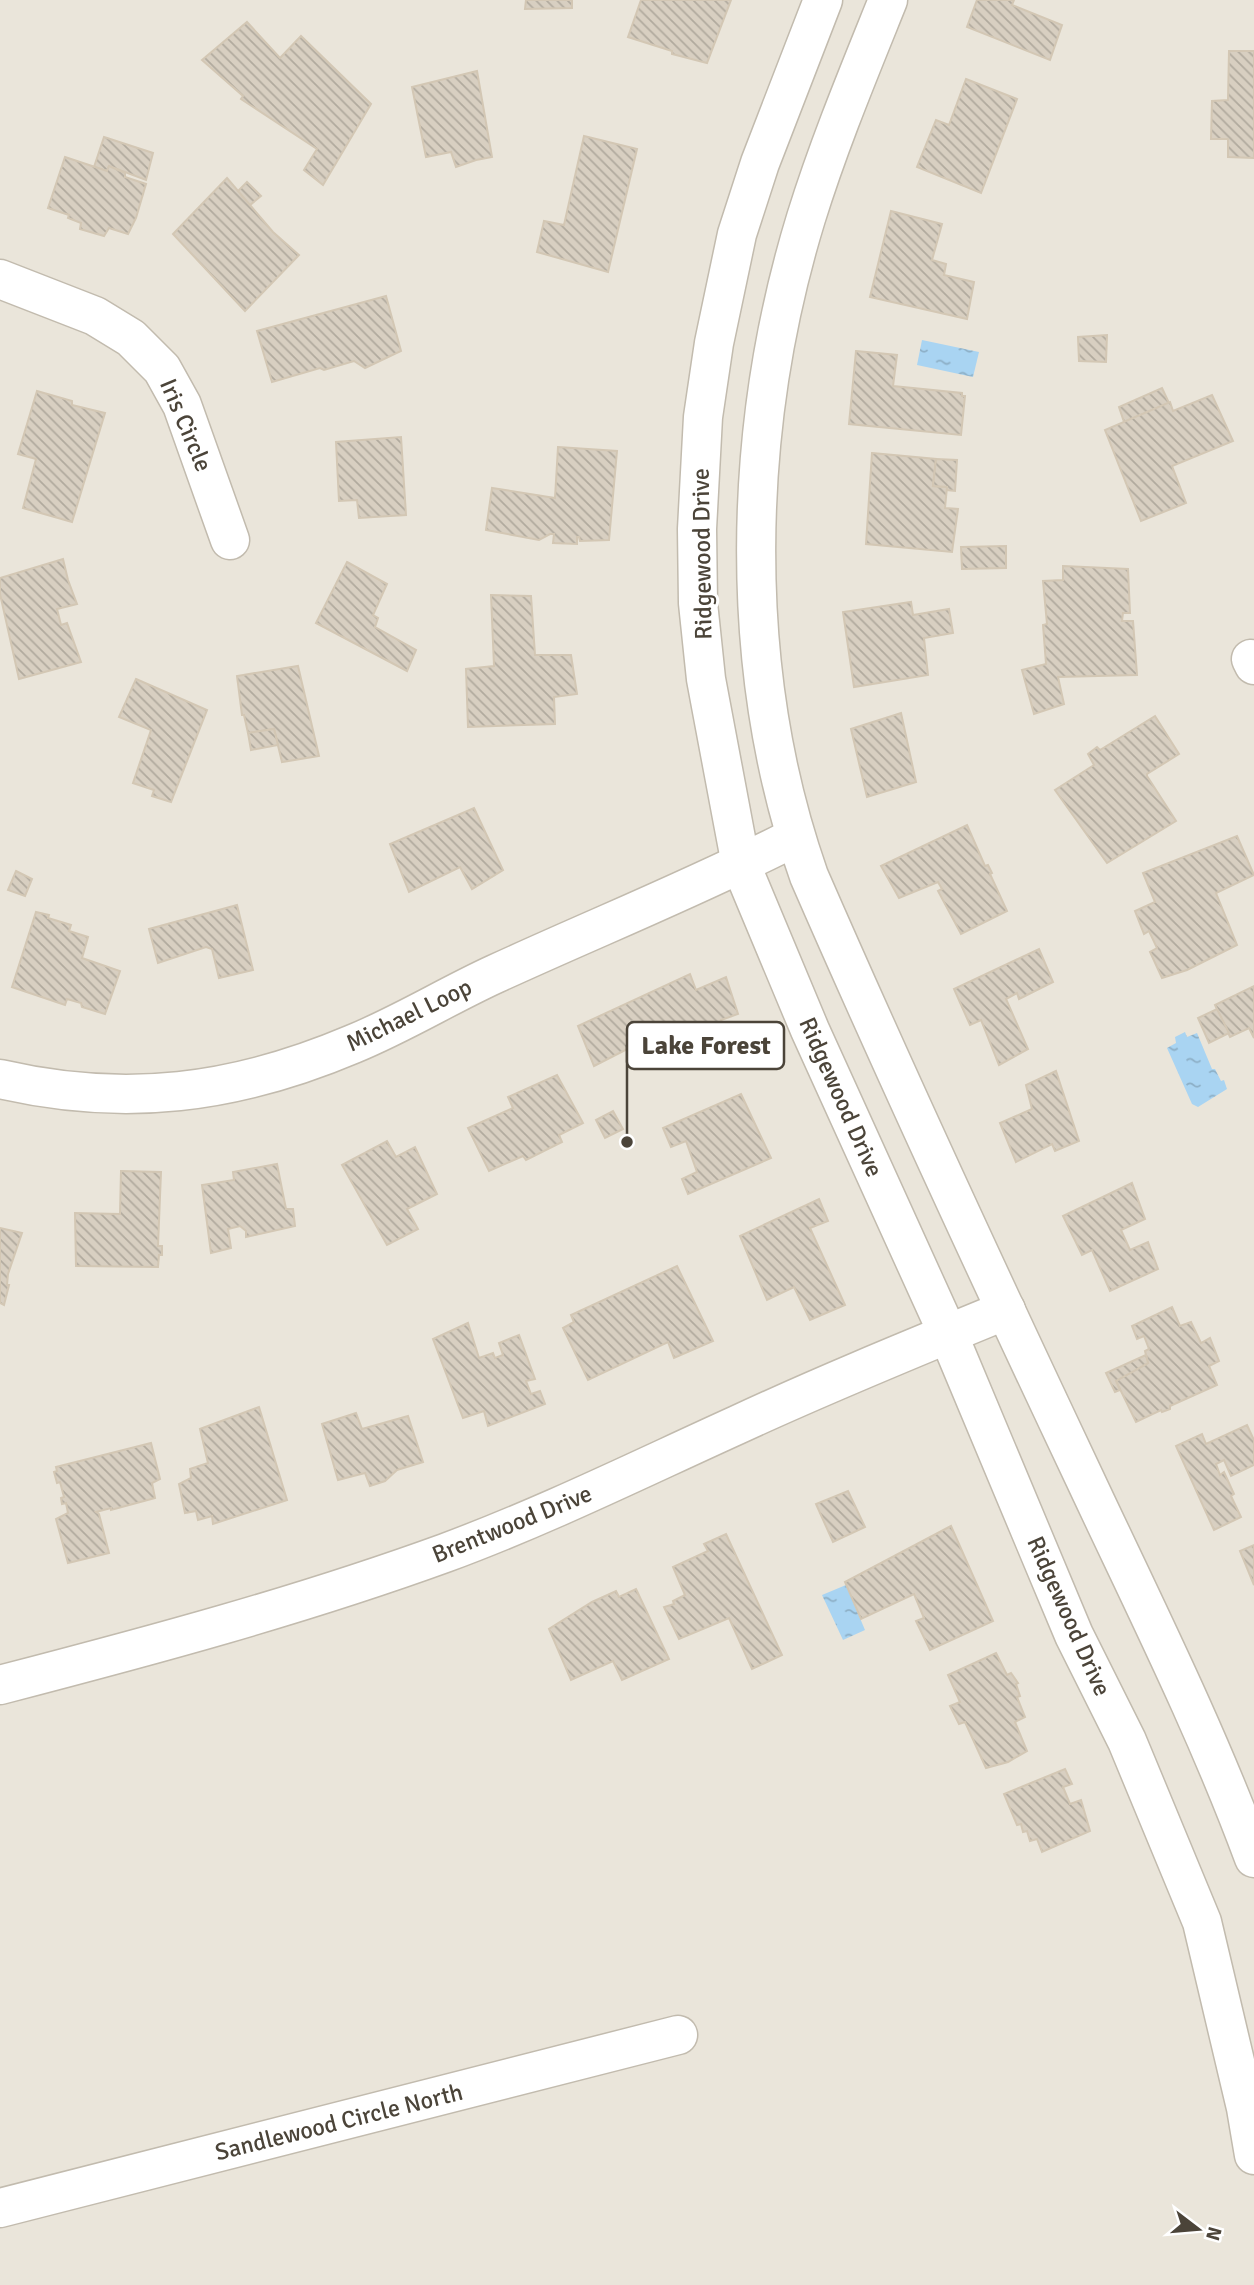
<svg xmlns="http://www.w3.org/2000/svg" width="1254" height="2285" font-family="Signika,sans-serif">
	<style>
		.residential { fill: #eae5da }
		.water { fill: url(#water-ripples) }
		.building { fill: url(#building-back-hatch); stroke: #d3c7b4; stroke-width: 2 }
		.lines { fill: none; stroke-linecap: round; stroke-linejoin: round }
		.minor-casing { stroke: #c2bbae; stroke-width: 41 }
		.minor { stroke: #fff; stroke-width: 38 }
		.labels { text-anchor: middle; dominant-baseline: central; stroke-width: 6; stroke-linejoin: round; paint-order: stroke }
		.street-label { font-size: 24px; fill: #4b4439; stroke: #fff }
		.leader { fill: none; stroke: #4b4439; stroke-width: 2.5 }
		.callout-dot { fill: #4b4439; stroke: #fff; stroke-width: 2.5 }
		.callout { fill: #fff; stroke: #4b4439; stroke-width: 2.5 }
		.callout-label { font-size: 26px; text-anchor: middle; font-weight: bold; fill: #4b4439 }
	</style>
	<defs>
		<pattern id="water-ripples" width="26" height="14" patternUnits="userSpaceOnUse" patternTransform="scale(1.75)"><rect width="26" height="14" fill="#a9d4f2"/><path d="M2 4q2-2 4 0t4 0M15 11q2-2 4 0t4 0" fill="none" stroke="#8caec5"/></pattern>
		<pattern id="building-back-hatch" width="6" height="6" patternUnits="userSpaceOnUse" patternTransform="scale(1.75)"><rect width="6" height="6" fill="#d8cfc1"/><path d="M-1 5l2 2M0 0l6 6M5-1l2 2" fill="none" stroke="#b1aa9e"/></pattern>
	</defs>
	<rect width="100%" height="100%" fill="#f6f3ec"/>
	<rect class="residential" x="0" y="0" width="1254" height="2285"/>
	<g class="water">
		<polygon points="922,340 979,352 973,377 917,365"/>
		<polygon points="1185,1032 1187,1037 1197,1033 1212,1069 1215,1069 1221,1081 1224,1080 1227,1089 1198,1107 1192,1104 1167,1048 1176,1043 1175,1037"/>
		<polygon points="846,1585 865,1630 843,1640 822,1595"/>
	</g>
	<g class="building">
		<polygon points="526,0 572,0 572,8 525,9"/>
		<polygon points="641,0 731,0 707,63 672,54 672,51 628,37"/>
		<polygon points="977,0 1014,0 1012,5 1062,25 1050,60 967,27"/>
		<polygon points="247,22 280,58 301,36 371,104 323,185 304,170 317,149 241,99 243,96 202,60"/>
		<polygon points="1229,51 1254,51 1254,158 1228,157 1228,139 1211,139 1212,101 1228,100"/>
		<polygon points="477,71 492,157 476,160 456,167 451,152 426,157 412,87"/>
		<polygon points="966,79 1017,99 981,193 917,167 936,120 949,125"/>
		<polygon points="584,136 637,149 608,272 537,252 544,221 564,225"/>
		<polygon points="104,137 153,153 146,180 109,166 107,171 94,167"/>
		<polygon points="65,157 107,171 109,166 125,173 125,177 146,184 136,218 128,234 109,228 104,236 80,229 81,223 68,218 69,215 48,208"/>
		<polygon points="227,178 273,232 299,255 245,311 173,234"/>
		<polygon points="247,182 261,196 250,205 238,191"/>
		<polygon points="891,211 942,224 932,260 946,264 944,275 974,282 967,319 870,297"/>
		<polygon points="386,296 401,351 365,368 354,361 324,370 320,368 272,382 257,331"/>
		<polygon points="1107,335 1106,362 1079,361 1078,337"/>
		<polygon points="856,351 897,355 893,386 962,393 962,396 965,396 961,435 849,424"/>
		<polygon points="1162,388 1169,403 1124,422 1119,407"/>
		<polygon points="37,391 72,401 72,405 105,413 72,522 23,508 36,459 18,454"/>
		<polygon points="1212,395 1233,441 1172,466 1186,503 1141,521 1105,430 1170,402 1173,411"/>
		<polygon points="401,437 406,515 359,518 357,500 339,501 336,442"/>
		<polygon points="558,447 617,451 609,540 580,541 579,537 577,537 577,544 553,543 554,534 550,534 539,540 486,530 492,488 555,498"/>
		<polygon points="872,453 936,459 933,486 947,487 945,508 958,509 952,552 866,544"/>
		<polygon points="936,459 957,460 955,491 947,490 947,487 933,486"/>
		<polygon points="1006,546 1006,568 962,569 961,547"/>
		<polygon points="63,559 68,580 77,604 57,609 61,625 67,623 81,662 19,679 0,594 0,578"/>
		<polygon points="347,562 387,584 373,615 378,618 375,627 416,650 407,671 316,623"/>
		<polygon points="1063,566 1128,569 1130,613 1123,613 1122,621 1133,621 1137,675 1058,677 1064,704 1034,714 1022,670 1046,664 1043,625 1047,624 1043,581 1063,580"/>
		<polygon points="491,595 531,596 535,655 571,655 577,694 554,697 555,724 468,727 466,669 494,666"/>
		<polygon points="911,602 913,615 949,609 953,633 924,638 928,675 854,687 843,612"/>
		<polygon points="298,666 319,756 282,762 274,729 248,733 244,715 242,715 237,676"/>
		<polygon points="136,679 207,710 171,802 152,796 154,790 133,783 151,730 119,717"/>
		<polygon points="901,713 916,782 867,797 851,729"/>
		<polygon points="1155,716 1179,754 1147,774 1147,776 1176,821 1107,863 1055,790 1094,765 1088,754 1097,747 1100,750"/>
		<polygon points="274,729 278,745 251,750 248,733"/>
		<polygon points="474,808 503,870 472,889 460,867 409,892 390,844"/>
		<polygon points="967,825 985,866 988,865 992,873 990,874 1007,911 961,934 938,891 942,889 938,882 899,898 881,866"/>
		<polygon points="1237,836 1254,875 1216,893 1237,945 1187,970 1162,978 1150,952 1157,948 1149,931 1144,934 1135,911 1155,902 1143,873"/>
		<polygon points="16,871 32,879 25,896 8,890"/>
		<polygon points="237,905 253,970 219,978 212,949 206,947 158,963 149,929"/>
		<polygon points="36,912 49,915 48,918 71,925 69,931 88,937 82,958 120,971 105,1014 82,1007 81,1003 67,999 65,1005 12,987"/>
		<polygon points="1039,949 1053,982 1019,999 1017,993 1006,999 1028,1049 999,1065 981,1020 970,1025 954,989"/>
		<polygon points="690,974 696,990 726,977 738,1014 721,1020 727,1043 672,1068 668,1056 650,1064 639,1043 594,1066 578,1026"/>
		<polygon points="1254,986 1254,1038 1249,1028 1230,1037 1215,1005"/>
		<polygon points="1217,1009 1229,1033 1209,1043 1198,1018"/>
		<polygon points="1056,1071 1079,1141 1055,1151 1052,1144 1016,1162 1000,1123 1032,1109 1026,1085"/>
		<polygon points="557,1075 583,1123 559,1135 562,1142 526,1160 523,1156 489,1171 468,1128 513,1108 508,1097"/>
		<polygon points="741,1094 771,1158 688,1194 682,1179 697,1172 686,1141 671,1147 663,1128"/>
		<polygon points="613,1111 623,1129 605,1138 596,1120"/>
		<polygon points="387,1141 396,1157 415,1147 437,1194 407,1209 418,1229 387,1245 342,1165"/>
		<polygon points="277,1164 286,1209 293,1209 295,1226 246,1237 246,1231 240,1226 228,1229 231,1248 211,1253 202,1185 234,1180 233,1172"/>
		<polygon points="121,1171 161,1172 158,1246 162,1246 162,1255 159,1255 158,1267 76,1266 75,1213 120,1214"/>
		<polygon points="1132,1183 1145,1219 1121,1230 1130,1250 1148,1242 1158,1269 1110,1291 1092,1250 1082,1255 1063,1216"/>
		<polygon points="819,1199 828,1221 810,1228 845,1305 810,1320 794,1287 767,1300 740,1236"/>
		<polygon points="0,1228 22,1233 8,1274 7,1285 9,1285 4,1305 0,1303"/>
		<polygon points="677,1266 713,1341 674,1358 668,1342 588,1380 563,1328 574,1322 571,1315"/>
		<polygon points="1172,1307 1180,1326 1191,1322 1201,1343 1210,1338 1219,1361 1209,1366 1217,1385 1170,1406 1170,1409 1162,1412 1161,1410 1136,1422 1116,1381 1148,1363 1145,1351 1149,1349 1144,1336 1137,1339 1132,1326"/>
		<polygon points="468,1323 479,1358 493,1353 495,1358 503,1355 499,1343 519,1335 535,1379 526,1381 531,1394 540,1391 545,1404 488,1426 484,1411 463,1418 433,1339"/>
		<polygon points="1146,1355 1148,1363 1116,1381 1120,1390 1115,1392 1106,1373"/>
		<polygon points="259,1407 287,1500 213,1524 212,1516 198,1520 196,1511 185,1513 179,1484 191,1478 190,1469 208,1463 200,1429"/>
		<polygon points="356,1413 362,1429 408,1416 423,1462 397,1470 385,1481 370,1486 365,1473 338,1480 322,1424"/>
		<polygon points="1247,1425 1254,1440 1254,1465 1231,1476 1224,1460 1216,1464 1220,1475 1224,1472 1234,1494 1231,1496 1241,1517 1214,1530 1176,1446 1202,1434 1206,1444"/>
		<polygon points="151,1443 160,1479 152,1483 155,1498 111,1510 111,1508 96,1512 99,1514 109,1553 68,1563 56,1519 68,1513 66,1503 62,1504 61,1498 64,1497 60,1482 57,1483 54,1472 57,1471 56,1467"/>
		<polygon points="848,1491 865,1527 833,1542 816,1504"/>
		<polygon points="951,1526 993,1621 930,1650 916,1621 924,1618 914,1594 861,1619 845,1582"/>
		<polygon points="726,1534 782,1655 752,1669 729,1618 679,1639 664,1607 674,1604 673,1601 685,1595 673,1567 708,1551 704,1544"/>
		<polygon points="1254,1545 1254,1585 1240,1551"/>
		<polygon points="636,1589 669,1659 622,1680 613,1661 571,1680 549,1629 592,1602 616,1591 619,1597"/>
		<polygon points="996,1653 1007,1675 1011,1673 1018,1683 1016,1684 1020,1696 1017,1697 1025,1717 1015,1722 1027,1751 1008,1762 986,1768 965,1722 959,1724 950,1706 960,1702 948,1675"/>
		<polygon points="1065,1769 1072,1784 1063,1787 1070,1804 1081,1800 1090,1831 1042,1852 1037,1839 1030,1841 1027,1831 1023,1832 1021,1824 1017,1825 1004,1794"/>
	</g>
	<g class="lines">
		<g class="minor-casing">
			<g id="minor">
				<polyline points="823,0 760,163 737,234 714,343 703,417 697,529 698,603 706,679 741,865 810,1030 948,1334 1074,1635 1127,1741 1202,1922 1246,2108 1254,2155"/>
				<path d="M888 0C859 72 829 144 806 218 742 427 736 669 809 876 897 1078 990 1278 1084 1477 1143 1603 1206 1728 1254 1858"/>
				<polyline points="0,279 95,316 131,338 162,369 182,405 230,540"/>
				<polyline points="1251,659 1254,665"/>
				<path d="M0 1079C125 1108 235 1094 353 1044 402 1024 447 996 495 974 595 928 697 887 795 837"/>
				<path d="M0 1685C150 1646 299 1606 445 1553 545 1516 640 1469 737 1425 825 1384 916 1347 1006 1310"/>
				<polyline points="0,2208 678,2035"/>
			</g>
		</g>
		<use href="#minor" class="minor"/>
	</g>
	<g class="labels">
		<g class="street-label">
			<text transform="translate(186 425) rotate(67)">Iris Circle</text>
			<text transform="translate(702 554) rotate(-91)">Ridgewood Drive</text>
			<text transform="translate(409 1015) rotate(-26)">Michael Loop</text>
			<text transform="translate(841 1097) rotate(66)">Ridgewood Drive</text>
			<text transform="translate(512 1524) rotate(-22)">Brentwood Drive</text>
			<text transform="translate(1069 1616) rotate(66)">Ridgewood Drive</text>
			<text transform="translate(339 2122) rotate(-14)">Sandlewood Circle North</text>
		</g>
	</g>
	<path class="leader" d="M627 1142L627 1045"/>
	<circle class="callout-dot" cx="627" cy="1142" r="7"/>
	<rect class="callout" x="627" y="1022" width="157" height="47" rx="7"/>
	<g class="callout-label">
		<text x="706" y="1054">Lake Forest</text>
	</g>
	<g transform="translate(1198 2229) rotate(106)" stroke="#ffffff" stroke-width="5" paint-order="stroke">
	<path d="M0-5L12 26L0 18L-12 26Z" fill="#4b4439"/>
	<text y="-10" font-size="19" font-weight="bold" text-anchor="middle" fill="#4b4439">N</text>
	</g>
</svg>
